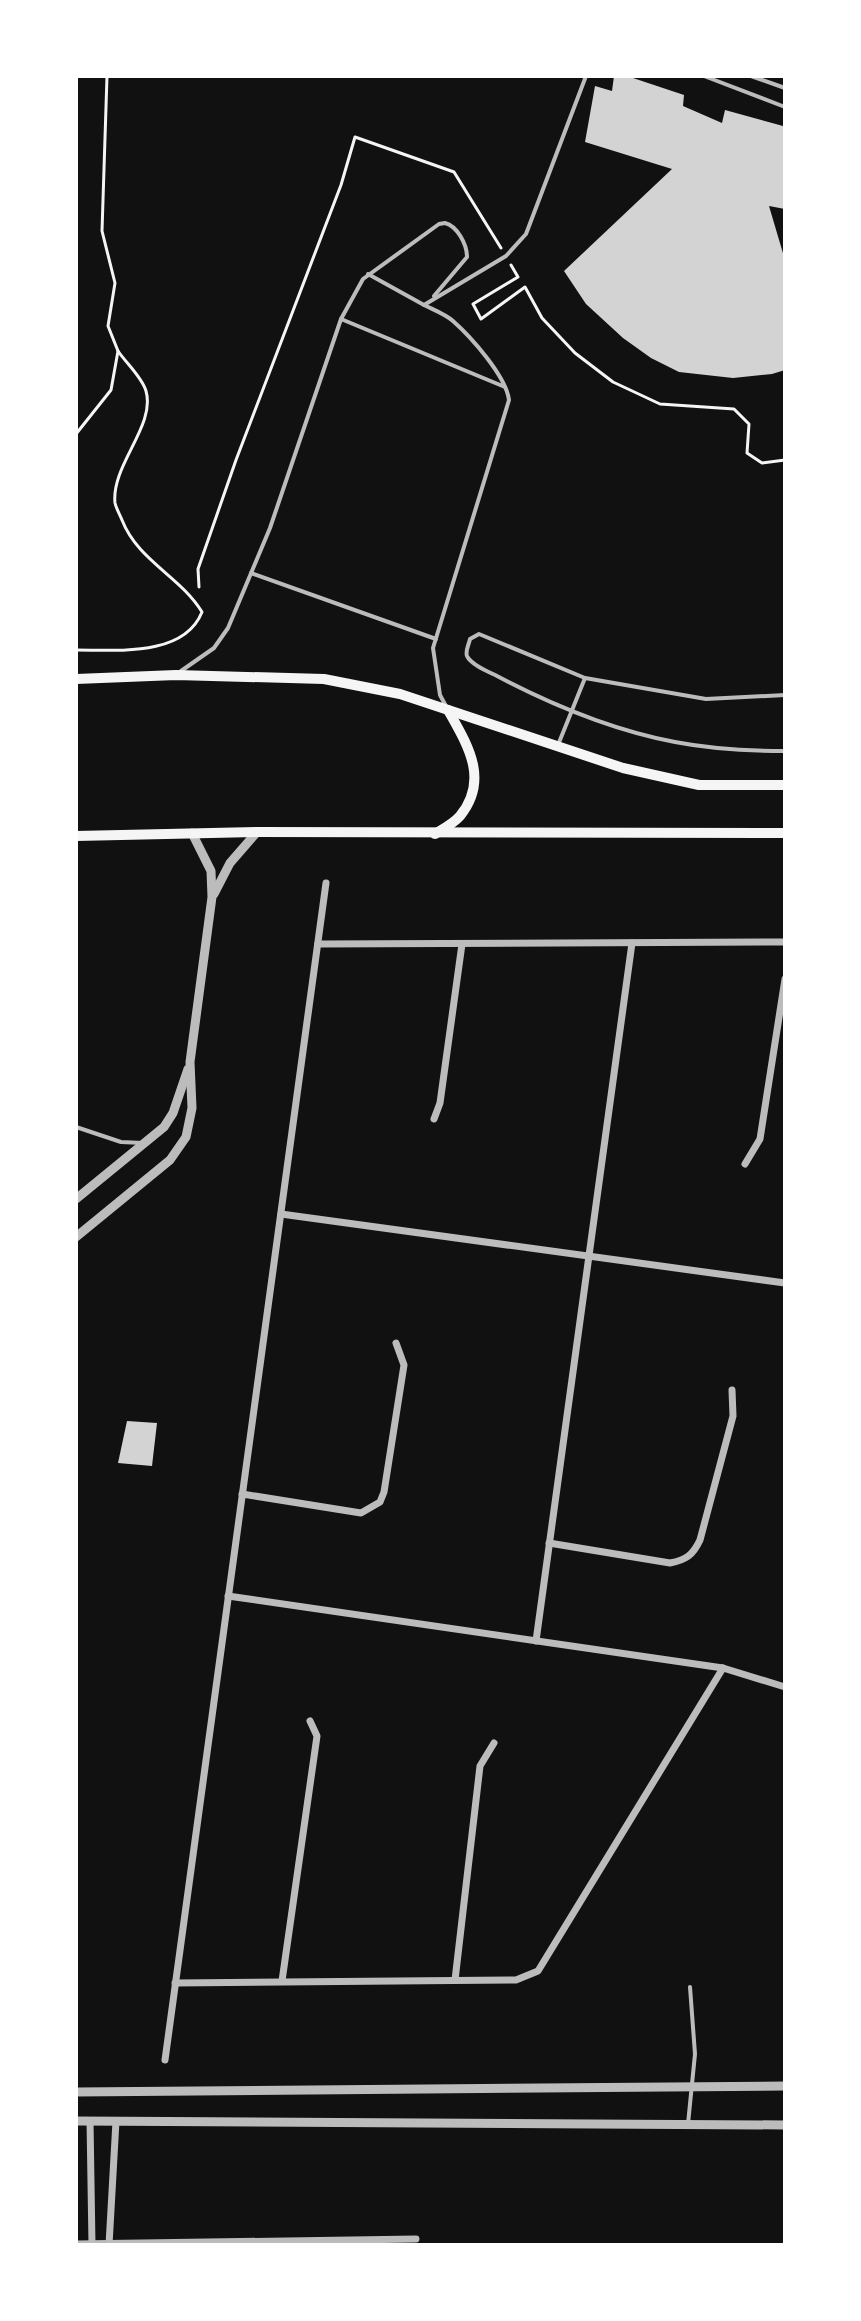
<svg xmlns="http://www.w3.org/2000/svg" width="861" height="2321" font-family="'Work Sans',sans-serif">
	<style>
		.building { fill: #d3d3d3 }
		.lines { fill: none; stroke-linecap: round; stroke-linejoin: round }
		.path { stroke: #f5f5f5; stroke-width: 3 }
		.service { stroke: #bcbcbc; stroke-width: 4 }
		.minor { stroke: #bcbcbc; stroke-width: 7 }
		.tertiary { stroke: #bcbcbc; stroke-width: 9 }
		.secondary { stroke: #f5f5f5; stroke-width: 10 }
	</style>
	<rect width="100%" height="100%" fill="#111"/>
	<g class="building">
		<polygon points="614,76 627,76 684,95 683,106 722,123 725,110 783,126 785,209 769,206 785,260 785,370 772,374 733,378 679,372 651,358 623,338 586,304 564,271 672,169 585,142 595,86 612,91"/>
		<polygon points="127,1421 157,1423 152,1466 118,1463"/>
	</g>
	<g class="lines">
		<g class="path">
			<polyline points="511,265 518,277 473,304 481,319 525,287 542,318 575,353 613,382 660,404 734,409 749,424 747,453 762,463 785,460"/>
			<polyline points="76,434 111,390 118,351 108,326 115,283 102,231 107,76"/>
			<polyline points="199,587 198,569 236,460 341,185 355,137 454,172 501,248"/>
			<path d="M76 650C117 650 184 657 202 612 180 576 138 561 122 520 120 515 116 508 115 503 111 465 156 426 146 391 142 377 126 363 118 351"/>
		</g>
		<g class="service">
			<polyline points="704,76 785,107"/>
			<polyline points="751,76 785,88"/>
			<polyline points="368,274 424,305"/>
			<polyline points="341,319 505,387"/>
			<polyline points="251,573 436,639"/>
			<path d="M181 671 214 648 228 628 270 528 341 319 363 279 439 224 445 223C457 226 467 244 467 257L434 296"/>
			<path d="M785 695 706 699 585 678 479 634 470 639C469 644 465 651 467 656 471 665 489 672 497 676 554 706 612 730 675 742 711 749 749 751 785 751"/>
			<path d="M447 708 440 695 433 648 509 400C506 376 471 337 453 321 445 314 434 310 424 305L506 256 526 234 586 76"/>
			<polyline points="558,745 585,678"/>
			<polyline points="76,1127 121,1142 143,1143"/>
			<polyline points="688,2124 695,2054 690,1987"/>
		</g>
		<g class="minor">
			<polyline points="318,944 785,942"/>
			<polyline points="434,1119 440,1103 462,944"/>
			<polyline points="745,1164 760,1139 785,979"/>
			<polyline points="281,1214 785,1283"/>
			<polyline points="242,1494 361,1513 380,1502 384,1492 404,1365 396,1343"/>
			<path d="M549 1543 670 1563C686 1560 693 1555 700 1540L733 1416 732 1390"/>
			<polyline points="228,1596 723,1668 785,1687"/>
			<polyline points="536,1641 632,943"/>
			<polyline points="455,1980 480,1766 494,1743"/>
			<polyline points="282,1981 317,1736 310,1721"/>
			<polyline points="175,1983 516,1980 538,1971 723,1668"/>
			<polyline points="165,2060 326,883"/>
			<polyline points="90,2121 92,2245"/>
			<polyline points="76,2244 416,2239"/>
			<polyline points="109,2245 116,2121"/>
		</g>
		<g class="tertiary">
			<polyline points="214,894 230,863 257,832"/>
			<polyline points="76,1199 164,1127 173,1113 188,1069"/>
			<polyline points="76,1237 170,1160 186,1137 192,1108 190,1062 212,897 211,871 192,833"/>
			<polyline points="76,2092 785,2086"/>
			<polyline points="76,2121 785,2125"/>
		</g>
		<g class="secondary">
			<polyline points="76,679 176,675 324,679 400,694 623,768 699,785 785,785"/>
			<path d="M435 834C443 829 454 823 460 816 490 779 467 744 448 710"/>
			<polyline points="76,836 257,832 785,833"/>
		</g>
	</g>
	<rect width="861" height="2321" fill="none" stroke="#ffffff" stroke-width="156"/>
</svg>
